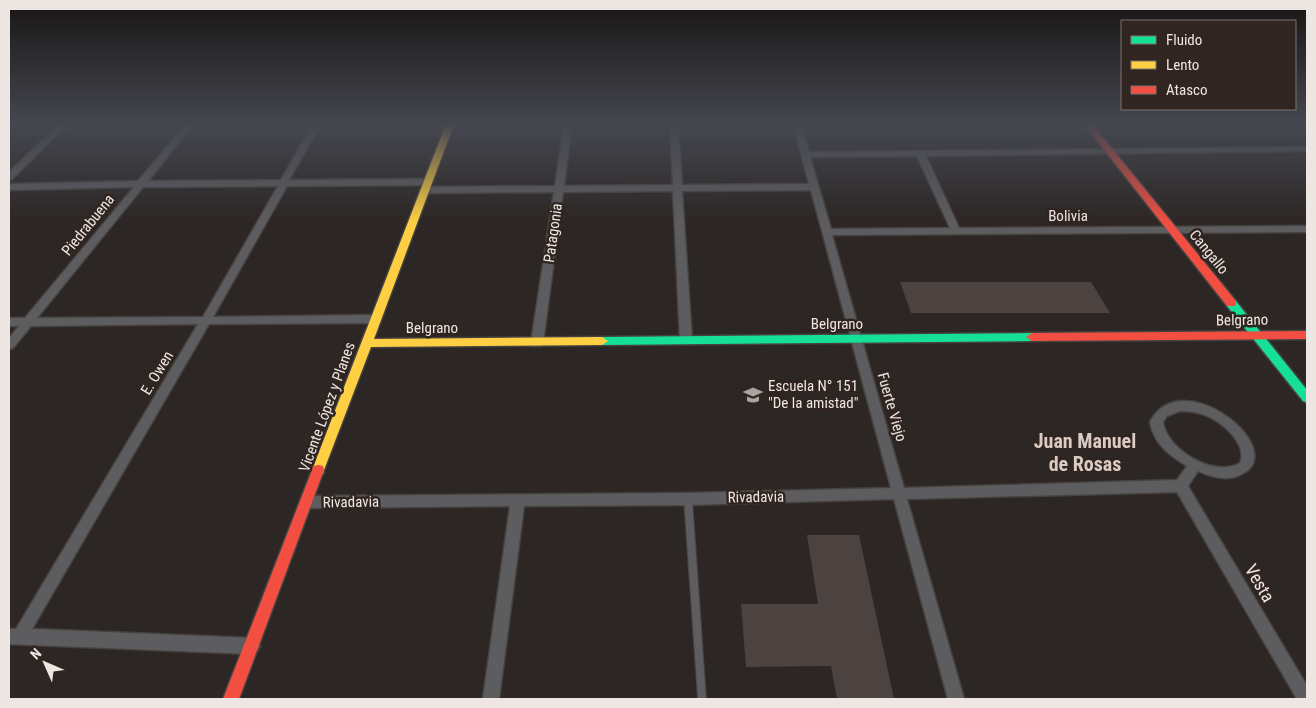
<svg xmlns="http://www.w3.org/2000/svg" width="1316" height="708" font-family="'Roboto Condensed',sans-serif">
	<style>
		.building { fill: #4c4341 }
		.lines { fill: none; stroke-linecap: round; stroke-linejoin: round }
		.lane-casing { stroke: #464240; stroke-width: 10 }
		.street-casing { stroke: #464240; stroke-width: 3 }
		.fast-casing { stroke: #464240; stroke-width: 3 }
		.slow-casing { stroke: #464240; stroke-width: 3 }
		.jam-casing { stroke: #464240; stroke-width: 3 }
		.lane { stroke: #5d5d5f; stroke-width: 8 }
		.street { fill: #5d5d5f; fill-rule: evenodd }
		.fast { fill: #16e098; fill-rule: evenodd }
		.slow { fill: #ffcf43; fill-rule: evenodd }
		.jam { fill: #f24e42; fill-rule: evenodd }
		.labels { text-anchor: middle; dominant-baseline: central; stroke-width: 5; stroke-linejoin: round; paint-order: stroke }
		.street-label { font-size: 15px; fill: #eee6e3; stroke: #302520 }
		.poi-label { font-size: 15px; fill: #eee6e3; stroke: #302520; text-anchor: start }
		.near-street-label { font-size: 18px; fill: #eee6e3; stroke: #302520 }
		.district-label { font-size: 20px; font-weight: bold; fill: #dacbc4; stroke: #302520 }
	</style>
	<rect width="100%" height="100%" fill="#2c2624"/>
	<g class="building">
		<polygon points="900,282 1091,282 1110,313 911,313"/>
		<polygon points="807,535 859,535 894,699 837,699 831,666 746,667 741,604 818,604"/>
	</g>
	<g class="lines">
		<g class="lane-casing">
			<polyline id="lane" points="688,499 702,699"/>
		</g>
		<g class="street-casing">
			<g id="street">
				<polygon points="60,124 68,124 12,179 9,180 9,172"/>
				<path d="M186 124H194L148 181 281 180 313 124H321L289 180 426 179 430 182 426 185 287 186 213 317 374 315 379 319 374 323 209 324 32 629 252 638 257 641 260 646 257 651 252 654 9 644V629H16L198 324 31 326 13 348 9 349V338L19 326H9V318H25L134 187 9 190V184L138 181ZM278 186 203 317 37 318 143 187Z"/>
				<path d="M564 124H572L564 186 673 185 670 124H678L682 185 809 184 793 124H801L809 152 1307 147V151L926 156 959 228 1307 226V232L832 235 904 488 1177 480 1187 466C1169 455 1154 444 1150 422 1182 361 1291 450 1242 474 1228 482 1211 477 1198 471L1188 486 1307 686V699H1297L1177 492 907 499 964 699H948L894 499 688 505 524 506 499 699H483L510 506 308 508 303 506 301 502 303 498 308 496 688 493 891 488 811 190 682 191 692 340 686 344 680 340 673 191 563 192 543 343 541 346H533L531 343 554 192 424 193 420 190 424 187 555 186ZM917 156 950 228 831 229 810 157ZM1180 411C1189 411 1198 412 1207 416 1222 422 1248 444 1240 463 1214 478 1167 450 1163 422L1167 416Z"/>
			</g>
		</g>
		<g class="fast-casing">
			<g id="fast">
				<polygon points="1231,299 1235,300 1307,390 1307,403 1303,401 1227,306 1226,303"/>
				<polygon points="1032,333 1038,337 1032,341 602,345 596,341 602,337"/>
			</g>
		</g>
		<g class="slow-casing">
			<polygon id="slow" points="446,124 454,124 374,339 602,337 608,341 602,345 371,347 324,470 323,474 318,475 313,474 312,470"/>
		</g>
		<g class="jam-casing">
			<g id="jam">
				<polygon points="1084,124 1092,124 1235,300 1236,303 1235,306 1227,306"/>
				<polygon points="1307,331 1307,339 1032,341 1026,337 1032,333"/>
				<polygon points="318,465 323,466 324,470 239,699 223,699 312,470 313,466"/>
			</g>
		</g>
		<use href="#lane" class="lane"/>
		<use href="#street" class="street"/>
		<use href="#fast" class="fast"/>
		<use href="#slow" class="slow"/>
		<use href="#jam" class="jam"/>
	</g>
	<linearGradient id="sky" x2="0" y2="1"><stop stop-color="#181514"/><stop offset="0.56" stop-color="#454750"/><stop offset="1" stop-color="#454750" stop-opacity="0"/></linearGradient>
	<rect width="1316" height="223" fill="url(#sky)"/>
	<defs>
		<g id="school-bare" transform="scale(1.5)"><path d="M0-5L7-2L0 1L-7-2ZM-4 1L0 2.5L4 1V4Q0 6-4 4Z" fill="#aaa3a0" stroke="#302520" stroke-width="2.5" paint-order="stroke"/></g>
	</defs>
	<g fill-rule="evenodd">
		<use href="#school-bare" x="753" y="395"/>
	</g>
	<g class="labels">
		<g class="street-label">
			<text x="1068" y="216">Bolivia</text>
			<text transform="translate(88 225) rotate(-51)">Piedrabuena</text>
			<text transform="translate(553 233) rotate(-82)">Patagonia</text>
			<text transform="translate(1209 252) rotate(51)">Cangallo</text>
			<text transform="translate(1242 320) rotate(-1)">Belgrano</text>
			<text x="837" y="324">Belgrano</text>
			<text x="432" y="328">Belgrano</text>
			<text transform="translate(157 373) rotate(-59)">E. Owen</text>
			<text transform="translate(327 407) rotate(-70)">Vicente López y Planes</text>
			<text transform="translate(892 407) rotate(74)">Fuerte Viejo</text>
			<text transform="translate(756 497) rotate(-1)">Rivadavia</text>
			<text transform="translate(351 502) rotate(-1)">Rivadavia</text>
		</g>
		<g class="poi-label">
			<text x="768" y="386">Escuela N° 151<tspan x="768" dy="17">"De la amistad"</tspan></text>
		</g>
		<g class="near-street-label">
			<text transform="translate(1260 583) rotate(60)">Vesta</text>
		</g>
		<g class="district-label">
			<text x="1085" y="441">Juan Manuel<tspan x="1085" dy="23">de Rosas</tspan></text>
		</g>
	</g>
	<rect width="1316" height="708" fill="none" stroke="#eee6e3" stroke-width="20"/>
	<rect x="1121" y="20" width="175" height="90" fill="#302520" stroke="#7c726e"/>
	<rect x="1131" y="36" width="25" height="8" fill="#16e098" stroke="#7c726e"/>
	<text x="1166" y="45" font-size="15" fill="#eee6e3">Fluido</text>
	<rect x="1131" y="61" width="25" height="8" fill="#ffcf43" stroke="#7c726e"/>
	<text x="1166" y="70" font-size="15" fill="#eee6e3">Lento</text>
	<rect x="1131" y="86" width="25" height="8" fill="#f24e42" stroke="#7c726e"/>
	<text x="1166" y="95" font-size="15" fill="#eee6e3">Atasco</text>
	<g transform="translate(45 663) rotate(315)" stroke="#302520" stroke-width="4" paint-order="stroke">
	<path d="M0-4L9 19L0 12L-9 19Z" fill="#eee6e3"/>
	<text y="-8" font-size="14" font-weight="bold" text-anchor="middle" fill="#eee6e3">N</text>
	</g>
</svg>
